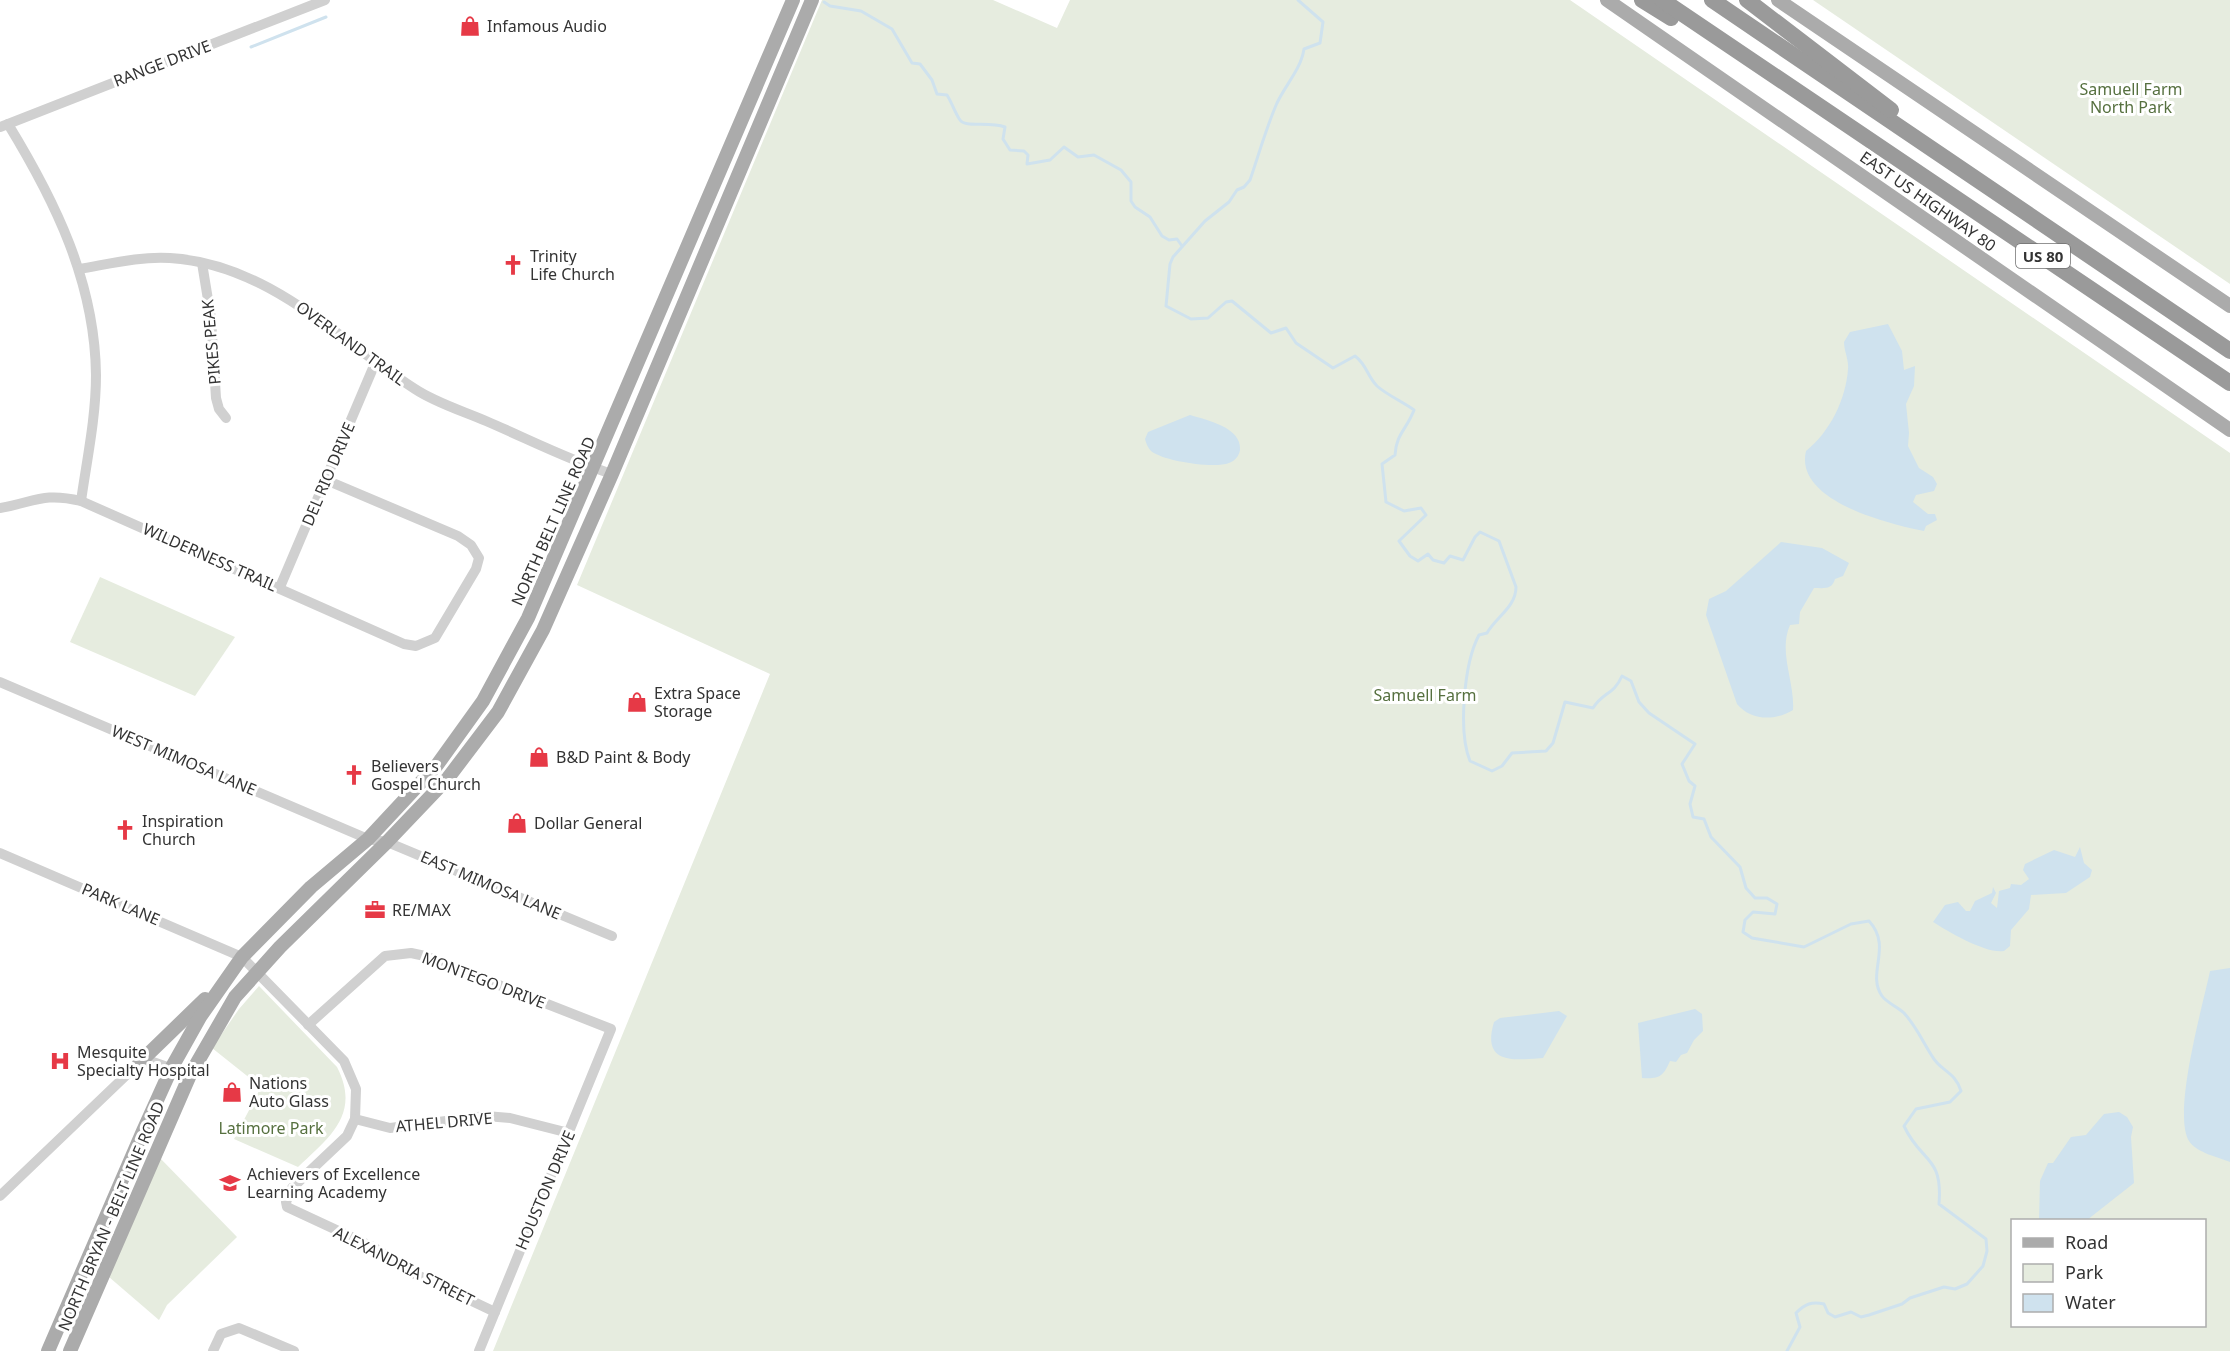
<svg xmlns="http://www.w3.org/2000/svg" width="2230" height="1351" font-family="'Noto Sans',sans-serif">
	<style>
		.green { fill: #e6ecdf; fill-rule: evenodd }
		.water { fill: #cfe2ee }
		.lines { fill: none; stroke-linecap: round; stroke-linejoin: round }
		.stream { stroke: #cfe2ee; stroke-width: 3 }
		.minor { stroke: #d0d0d0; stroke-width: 10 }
		.major { stroke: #ababab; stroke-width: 14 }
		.highway { stroke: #9a9a9a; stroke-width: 16 }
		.labels { text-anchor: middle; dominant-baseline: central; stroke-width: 6; stroke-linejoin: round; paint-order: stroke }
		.shield { fill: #fff; stroke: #707070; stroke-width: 1.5 }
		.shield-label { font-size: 15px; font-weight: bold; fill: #333 }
		.poi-label { font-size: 16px; fill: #333; stroke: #fff; text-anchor: start }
		.street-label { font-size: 16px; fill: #333; stroke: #fff }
		.park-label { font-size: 16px; fill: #56703f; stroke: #fff }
	</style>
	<rect width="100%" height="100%" fill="#fff"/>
	<g class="green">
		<path d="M822 0H993L1057 28 1070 0H1570L2230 453V1351H493L770 674 577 585ZM2012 1220H2204V1326H2012Z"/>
		<polygon points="1813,0 2230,0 2230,284"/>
		<polygon points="100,577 235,637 195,696 70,642"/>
		<path d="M259 986 337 1067C361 1114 330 1137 298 1167L234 1139 261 1087 212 1048 239 1009Z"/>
		<polygon points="159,1157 237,1237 167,1305 159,1320 109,1277"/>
	</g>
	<g class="water">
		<path d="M1888 324 1902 351 1904 370 1915 366 1914 386 1906 404 1909 433 1908 446 1919 468 1933 477 1937 484 1934 491 1916 495 1913 502 1928 514H1935L1937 520 1926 526 1924 531C1889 524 1794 501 1806 451 1830 432 1846 399 1848 369 1849 360 1844 351 1844 342L1850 332Z"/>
		<path d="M1190 415C1206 420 1242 427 1240 450 1239 456 1235 461 1229 463 1214 469 1163 461 1151 451 1148 448 1146 443 1145 439L1148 432Z"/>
		<path d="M1781 542 1822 548 1849 563 1843 576 1835 579C1832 590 1824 588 1814 588L1800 612 1799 624 1790 625C1778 652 1795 682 1793 710 1775 721 1751 721 1737 704L1706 615 1709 599 1726 591Z"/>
		<path d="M2080 847 2084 863 2092 870 2090 877 2066 893 2031 895 2029 909 2011 930 2010 946 2004 951C1986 954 1949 932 1933 922L1945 905 1958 902 1966 911H1970L1975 901 1992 893 1993 887 1996 893 1991 903 1997 908 1999 891 2010 888 2011 884 2021 885 2029 879 2023 870 2025 864 2054 850 2075 857Z"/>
		<path d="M2230 968V1162C2218 1157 2197 1153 2189 1141 2172 1113 2203 1005 2210 971Z"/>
		<path d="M1695 1009 1702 1014 1703 1031 1694 1040 1687 1053 1681 1055 1676 1062 1670 1061C1663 1077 1659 1079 1642 1078L1638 1023Z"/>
		<path d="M1559 1011 1567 1016 1543 1058C1515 1060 1481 1065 1494 1022L1500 1018Z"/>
		<polygon points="2119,1112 2127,1117 2133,1127 2131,1137 2134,1183 2087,1220 2039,1220 2040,1181 2048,1163 2053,1163 2071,1137 2086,1135 2104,1114"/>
	</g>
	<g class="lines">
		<g class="stream">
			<path d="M1298 0 1323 22 1320 43 1304 49C1301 69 1286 84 1277 103 1266 128 1259 154 1250 180L1244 187 1237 190 1229 202 1205 221 1173 257 1170 264 1166 306 1191 319 1208 318 1226 302 1232 301 1271 333 1286 328 1296 343 1333 368 1355 356C1367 365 1367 376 1377 386 1387 395 1403 402 1414 410 1407 429 1396 434 1395 455L1382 464 1386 502 1404 511 1421 508 1426 515 1399 541 1410 556 1418 561 1428 554 1433 560 1444 563 1450 556 1463 560 1475 537 1480 532 1499 541 1516 587C1516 607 1496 617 1487 633L1479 635C1464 663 1458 732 1470 761L1492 771 1502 766 1512 753 1546 751 1553 743 1565 702 1593 708C1604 691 1613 696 1622 676L1631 681 1639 702 1649 713 1695 744 1682 764 1689 781 1695 786 1690 804 1693 817 1704 819 1711 837 1740 867 1746 888 1755 898H1767L1777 904 1775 914 1753 912 1745 920 1743 932 1752 938 1804 947 1851 924 1869 921C1893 947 1866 973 1882 996 1887 1003 1898 1007 1904 1013 1916 1026 1923 1042 1932 1056 1940 1071 1955 1071 1961 1091L1950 1102 1916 1109 1904 1126C1921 1163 1943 1155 1939 1204L1986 1239 1987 1251 1983 1266 1967 1284 1955 1289 1944 1287 1910 1298 1902 1304 1869 1315 1861 1317 1851 1312 1835 1317 1828 1313 1824 1304C1812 1301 1805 1304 1796 1313L1800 1327 1787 1351"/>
			<path d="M824 2 830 6 861 11 892 29 912 63 920 64 932 80 937 94 947 95C952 103 955 113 960 120 965 128 989 121 1005 127L1003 139 1010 150 1024 151 1028 155 1027 164 1050 160 1064 147 1078 157 1094 155 1121 170 1131 182V201L1135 207 1150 217 1162 236 1169 240 1177 239 1182 246"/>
			<polyline points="251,47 326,17"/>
		</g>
		<g class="minor">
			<path d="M8 124C55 201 95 282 96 375 96 417 87 459 81 501"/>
			<polyline points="0,127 325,0"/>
			<polyline points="202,263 211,318 216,398 219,409 226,418"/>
			<path d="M79 269C109 264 140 256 170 258 269 264 337 339 415 389 436 403 463 411 486 421 528 439 569 460 612 474"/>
			<path d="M0 508C35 502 43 492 81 501L404 644 416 646 435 638 476 569 479 558 471 545 458 536 326 480"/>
			<polyline points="280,587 376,361"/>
			<polyline points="0,682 368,839 387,842 612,936"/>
			<polyline points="0,853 242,957 344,1061 356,1089 355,1119 347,1136 292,1188 286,1202 287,1207 373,1247 415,1274 495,1312"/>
			<polyline points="308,1025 385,956 411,953 425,956 611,1029 479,1351"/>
			<polyline points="355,1119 390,1128 486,1116 510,1118 569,1133"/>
			<polyline points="0,1196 139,1063 153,1062 190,1075"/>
			<polyline points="213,1351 221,1334 239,1328 294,1351"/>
		</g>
		<g class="major">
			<polyline points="1607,0 2230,430"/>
			<polyline points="1778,0 2230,306"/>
			<polyline points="139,1063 205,999"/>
			<polyline points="48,1351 143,1131 172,1067 200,1017 242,957 311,887 368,839 437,765 483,701 528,618 793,0"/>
			<polyline points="70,1351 190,1075 235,997 280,947 387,842 448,778 498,712 543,630 612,474 812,0"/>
		</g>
		<g class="highway">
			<polyline points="1642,0 1671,18"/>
			<polyline points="1662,0 2230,383"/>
			<polyline points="1712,0 2230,351"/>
			<polyline points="1747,0 1891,110"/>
		</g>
	</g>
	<defs>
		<g id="shop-bare" transform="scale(1.62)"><path d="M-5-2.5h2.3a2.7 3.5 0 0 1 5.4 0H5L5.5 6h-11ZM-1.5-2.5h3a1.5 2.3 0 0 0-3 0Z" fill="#e63946" stroke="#fff" stroke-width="2.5" paint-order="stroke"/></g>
		<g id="church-bare" transform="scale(1.62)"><path d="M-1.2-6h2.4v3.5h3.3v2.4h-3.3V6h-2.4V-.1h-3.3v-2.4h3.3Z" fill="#e63946" stroke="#fff" stroke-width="2.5" paint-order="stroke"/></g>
		<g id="office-bare" transform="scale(1.62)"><path d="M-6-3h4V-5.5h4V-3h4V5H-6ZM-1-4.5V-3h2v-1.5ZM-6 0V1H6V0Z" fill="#e63946" stroke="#fff" stroke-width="2.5" paint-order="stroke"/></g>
		<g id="hospital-bare" transform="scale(1.62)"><path d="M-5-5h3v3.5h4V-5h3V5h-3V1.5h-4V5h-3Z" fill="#e63946" stroke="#fff" stroke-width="2.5" paint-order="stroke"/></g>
		<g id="school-bare" transform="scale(1.62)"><path d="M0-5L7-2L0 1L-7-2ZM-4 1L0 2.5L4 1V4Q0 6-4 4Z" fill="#e63946" stroke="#fff" stroke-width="2.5" paint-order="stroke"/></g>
	</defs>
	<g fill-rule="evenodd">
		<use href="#shop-bare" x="470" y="26"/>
		<use href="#church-bare" x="513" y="265"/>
		<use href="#shop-bare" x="637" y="702"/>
		<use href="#shop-bare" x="539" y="757"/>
		<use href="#church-bare" x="354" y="775"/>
		<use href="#shop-bare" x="517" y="823"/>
		<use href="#church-bare" x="125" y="830"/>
		<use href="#office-bare" x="375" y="910"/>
		<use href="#hospital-bare" x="60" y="1061"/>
		<use href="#shop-bare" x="232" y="1092"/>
		<use href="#school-bare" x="230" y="1183"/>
	</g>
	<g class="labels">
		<rect class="shield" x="2016" y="244" width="54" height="24" rx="4.5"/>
		<g class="shield-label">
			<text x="2043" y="256">US 80</text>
		</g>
		<g class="poi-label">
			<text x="487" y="26">Infamous Audio</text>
			<text x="530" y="256">Trinity<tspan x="530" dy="18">Life Church</tspan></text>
			<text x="654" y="693">Extra Space<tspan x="654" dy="18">Storage</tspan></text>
			<text x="556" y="757">B&amp;D Paint &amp; Body</text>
			<text x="371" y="766">Believers<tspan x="371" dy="18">Gospel Church</tspan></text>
			<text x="142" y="821">Inspiration<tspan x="142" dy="18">Church</tspan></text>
			<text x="534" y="823">Dollar General</text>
			<text x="392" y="910">RE/MAX</text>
			<text x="77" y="1052">Mesquite<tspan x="77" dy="18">Specialty Hospital</tspan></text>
			<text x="249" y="1083">Nations<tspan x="249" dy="18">Auto Glass</tspan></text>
			<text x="247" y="1174">Achievers of Excellence<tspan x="247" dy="18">Learning Academy</tspan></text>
		</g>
		<g class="street-label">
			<text transform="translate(162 63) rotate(-21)">RANGE DRIVE</text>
			<text transform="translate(1928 201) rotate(35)">EAST US HIGHWAY 80</text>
			<text transform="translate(211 342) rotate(-95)">PIKES PEAK</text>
			<text transform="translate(351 343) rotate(36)">OVERLAND TRAIL</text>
			<text transform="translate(328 474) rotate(-67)">DEL RIO DRIVE</text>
			<text transform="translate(553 521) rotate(-66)">NORTH BELT LINE ROAD</text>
			<text transform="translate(210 557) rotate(24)">WILDERNESS TRAIL</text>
			<text transform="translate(184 760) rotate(23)">WEST MIMOSA LANE</text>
			<text transform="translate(491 885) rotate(23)">EAST MIMOSA LANE</text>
			<text transform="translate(121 904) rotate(23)">PARK LANE</text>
			<text transform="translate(484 980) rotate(21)">MONTEGO DRIVE</text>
			<text transform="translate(444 1122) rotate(-5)">ATHEL DRIVE</text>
			<text transform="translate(545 1190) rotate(-67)">HOUSTON DRIVE</text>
			<text transform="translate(111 1216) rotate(-67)">NORTH BRYAN - BELT LINE ROAD</text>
			<text transform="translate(404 1266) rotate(27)">ALEXANDRIA STREET</text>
		</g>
		<g class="park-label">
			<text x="2131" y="89">Samuell Farm<tspan x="2131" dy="18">North Park</tspan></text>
			<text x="1425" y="695">Samuell Farm</text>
			<text x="271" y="1128">Latimore Park</text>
		</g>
	</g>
	<rect x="2011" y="1219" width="195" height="108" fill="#ffffff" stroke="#adadad" stroke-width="1.5"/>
	<rect x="2023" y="1238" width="30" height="9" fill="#ababab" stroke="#adadad" stroke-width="1.5"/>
	<text x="2065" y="1249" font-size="18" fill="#333333">Road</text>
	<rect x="2023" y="1264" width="30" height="18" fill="#e6ecdf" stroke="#adadad" stroke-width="1.5"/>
	<text x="2065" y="1279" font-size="18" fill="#333333">Park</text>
	<rect x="2023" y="1294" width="30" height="18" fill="#cfe2ee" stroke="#adadad" stroke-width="1.5"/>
	<text x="2065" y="1309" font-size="18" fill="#333333">Water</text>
</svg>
